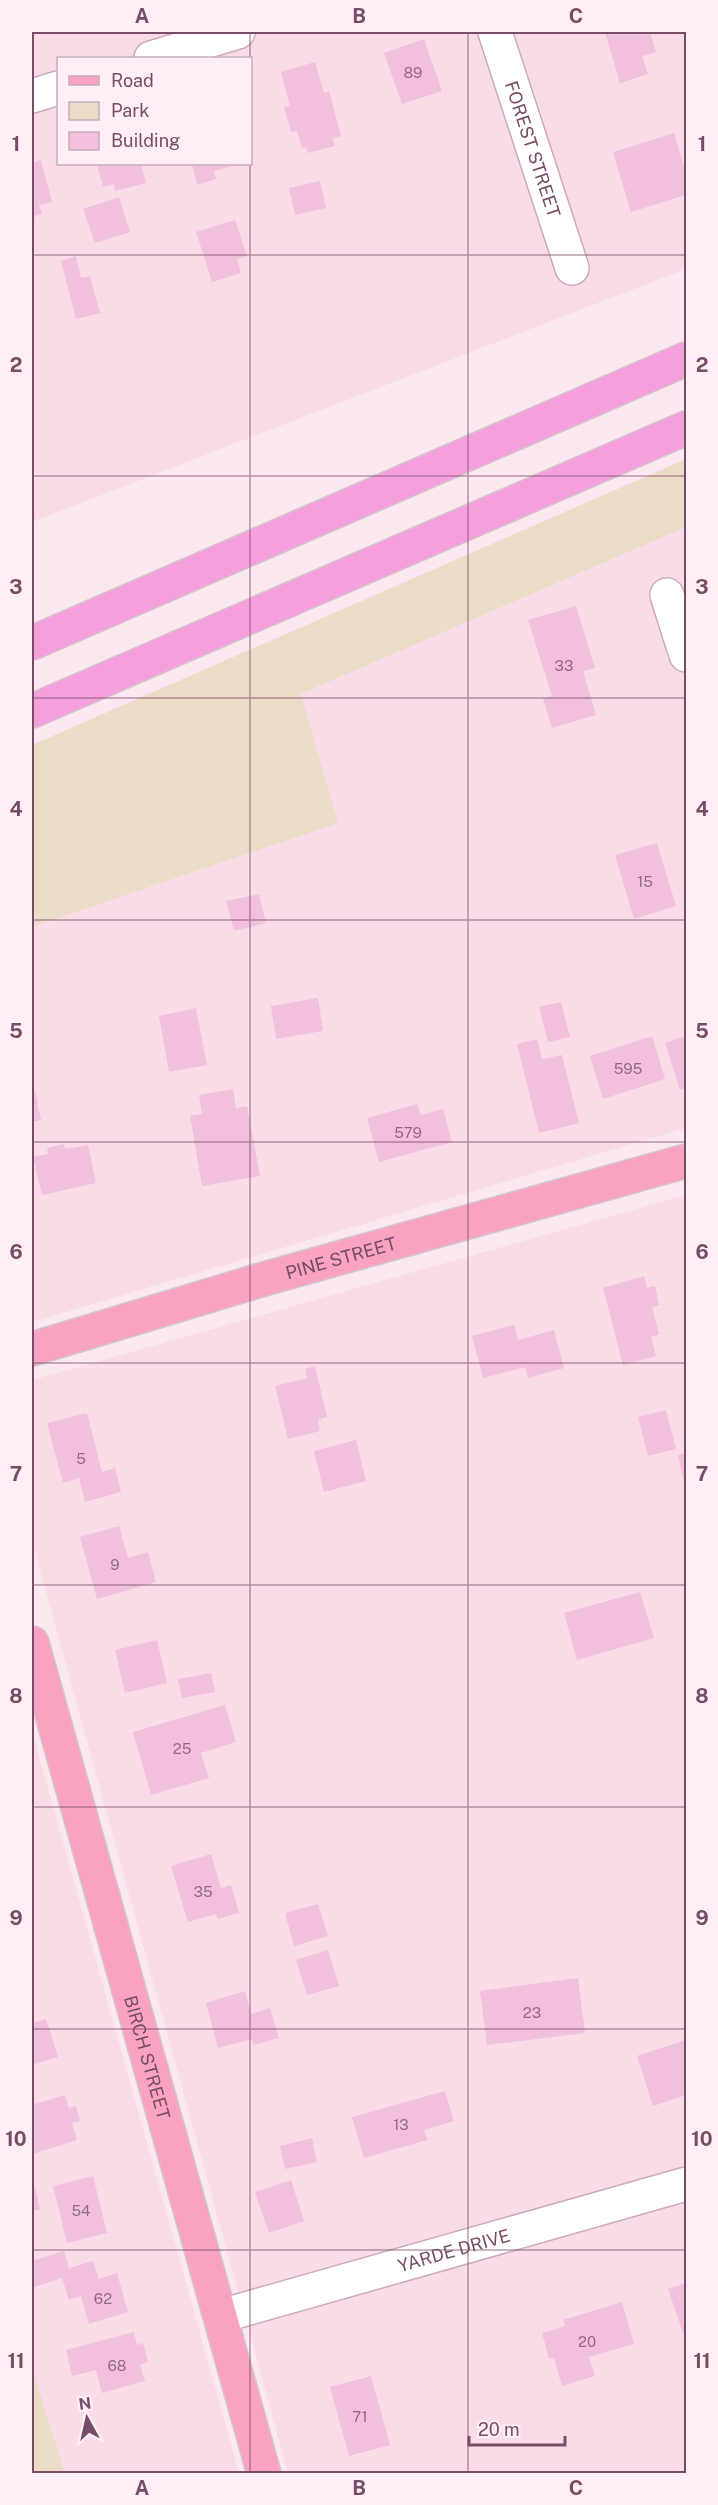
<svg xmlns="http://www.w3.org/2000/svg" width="718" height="2505" font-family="'Public Sans',sans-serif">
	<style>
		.residential { fill: #f9dce8; fill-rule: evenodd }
		.green { fill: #eadcc6 }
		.building { fill: #f1c0dd }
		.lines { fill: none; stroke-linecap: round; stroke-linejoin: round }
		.minor-casing { stroke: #ccabbc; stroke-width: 36 }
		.major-casing { stroke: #d3c6ce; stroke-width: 36 }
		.highway-casing { stroke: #d3c6ce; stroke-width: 36 }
		.minor { stroke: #fff; stroke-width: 33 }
		.major { stroke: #f9a2c1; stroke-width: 33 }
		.highway { stroke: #f5a0dd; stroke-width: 33 }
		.grid { fill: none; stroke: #764c66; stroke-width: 1.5; stroke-opacity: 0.55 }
		.labels { text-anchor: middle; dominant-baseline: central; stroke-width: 6; stroke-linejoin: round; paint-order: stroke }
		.number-label { font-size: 15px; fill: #956984 }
		.street-label { font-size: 18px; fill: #764c66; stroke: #ffeef5 }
		.neatline { fill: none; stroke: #764c66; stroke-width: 2 }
		.grid-label { font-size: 20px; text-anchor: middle; font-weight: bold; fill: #764c66 }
	</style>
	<rect width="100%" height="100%" fill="#fce8f0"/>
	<g class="residential">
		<path d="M32 32H686V269L32 522ZM58 58H250V164H58Z"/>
		<polygon points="686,527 686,1128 32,1322 32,927 337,823 301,694"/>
		<polygon points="686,1195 686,2473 288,2473 32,1541 32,1380"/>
		<polygon points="32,1731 239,2473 65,2473 32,2367"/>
	</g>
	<g class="green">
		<polygon points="686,459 686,527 301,694 338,823 32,927 32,745"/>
		<polygon points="32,2367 65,2473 32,2473"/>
	</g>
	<g class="building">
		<polygon points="605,32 650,32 656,52 642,56 648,74 620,83"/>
		<polygon points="424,39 442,91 402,104 384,53"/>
		<polygon points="315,62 324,93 329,91 341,136 333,138 335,146 308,153 306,147 302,148 297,131 291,132 284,107 290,106 281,72"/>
		<polygon points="674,133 686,173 686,195 631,212 613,152"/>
		<polygon points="41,160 52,202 39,205 42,214 32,217 32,163"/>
		<polygon points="97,164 141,164 146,183 115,191 114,184 103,187"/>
		<polygon points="192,164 232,164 233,166 214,171 216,179 197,185"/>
		<polygon points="320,181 326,208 295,215 289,188"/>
		<polygon points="119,197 130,232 95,243 83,209"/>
		<polygon points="235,220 247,256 237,259 241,273 212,282 196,232"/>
		<polygon points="76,256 81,278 90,276 100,313 76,319 61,261"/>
		<polygon points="576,606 595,668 583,671 596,715 552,728 543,699 552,696 528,620"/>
		<polygon points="657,843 676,906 634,919 615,855"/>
		<polygon points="259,894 266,923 234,931 226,901"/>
		<polygon points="318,998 323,1031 276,1039 271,1006"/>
		<polygon points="561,1002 570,1037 548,1042 539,1007"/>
		<polygon points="196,1008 207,1065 169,1072 159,1016"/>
		<polygon points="652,1036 665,1079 603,1099 590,1056"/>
		<polygon points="686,1036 686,1088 680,1090 665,1043"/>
		<polygon points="537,1039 542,1059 562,1055 579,1123 539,1133 517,1044"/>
		<polygon points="34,1087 41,1120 32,1122 32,1088"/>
		<polygon points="233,1089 236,1108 247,1106 260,1176 202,1186 190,1116 202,1114 199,1095"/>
		<polygon points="417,1104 421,1115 443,1109 452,1142 379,1162 367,1118"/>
		<polygon points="64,1144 65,1149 88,1145 96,1183 42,1195 33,1157 48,1154 47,1148"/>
		<polygon points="644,1276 647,1288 655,1286 659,1305 652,1307 659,1334 651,1337 656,1356 623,1365 603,1288"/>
		<polygon points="514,1325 518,1340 554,1330 564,1368 528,1378 525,1367 483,1378 472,1336"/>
		<polygon points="315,1366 327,1417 318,1420 320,1431 288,1439 275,1386 307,1378 305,1369"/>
		<polygon points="666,1410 676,1449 648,1456 638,1417"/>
		<polygon points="87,1413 102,1472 115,1468 121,1492 85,1502 79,1478 63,1483 47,1423"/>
		<polygon points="356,1440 366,1481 324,1492 314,1451"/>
		<polygon points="686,1453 686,1491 678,1455"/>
		<polygon points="119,1526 128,1558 148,1552 156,1582 97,1599 80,1537"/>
		<polygon points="640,1592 654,1638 577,1660 564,1613"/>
		<polygon points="157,1640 167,1683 125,1693 115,1650"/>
		<polygon points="211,1673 215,1692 182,1698 178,1679"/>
		<polygon points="225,1705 236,1742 201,1753 209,1778 151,1795 133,1732"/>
		<polygon points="211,1854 221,1888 231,1885 239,1913 218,1919 216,1914 188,1922 171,1866"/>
		<polygon points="318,1904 328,1936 294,1946 285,1913"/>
		<polygon points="328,1950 339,1986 307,1995 296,1960"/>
		<polygon points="578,1978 585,2033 487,2045 480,1991"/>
		<polygon points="245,1991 251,2014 270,2008 279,2038 253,2045 252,2039 218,2048 206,2003"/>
		<polygon points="46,2019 58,2057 32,2065 32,2023"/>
		<polygon points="686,2040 686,2095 653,2106 637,2056"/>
		<polygon points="445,2091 454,2121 424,2130 427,2140 364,2158 352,2117"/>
		<polygon points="65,2095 69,2108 76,2106 80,2121 72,2123 77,2140 32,2154 32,2105"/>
		<polygon points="312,2138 317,2162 285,2169 280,2146"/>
		<polygon points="32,2176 40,2209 32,2211"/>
		<polygon points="93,2176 107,2233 67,2243 53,2186"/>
		<polygon points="291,2180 304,2221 269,2233 255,2192"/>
		<polygon points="64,2251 69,2268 93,2261 99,2279 117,2273 128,2312 89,2324 81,2296 69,2300 62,2278 34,2287 32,2277 32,2261"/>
		<polygon points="686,2283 686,2342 668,2289"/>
		<polygon points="622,2302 634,2344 589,2357 595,2376 562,2386 554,2359 549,2358 542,2333 565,2326 563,2320"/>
		<polygon points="134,2332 137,2345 143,2343 148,2362 140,2365 145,2381 102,2393 96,2370 72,2376 66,2350"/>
		<polygon points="371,2376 390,2445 349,2456 330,2387"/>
	</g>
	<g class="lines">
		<g class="minor-casing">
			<g id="minor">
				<path id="s1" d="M495 32 572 268"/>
				<polyline points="151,58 238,32"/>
				<polyline points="32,96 58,88"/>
				<polyline points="667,595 686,655"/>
				<path id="s2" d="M221 2316 686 2184"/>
			</g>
		</g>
		<g class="major-casing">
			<g id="major">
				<path id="s3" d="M32 1349 264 1279 686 1161"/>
				<path id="s4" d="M32 1643 264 2474"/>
			</g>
		</g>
		<g class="highway-casing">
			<g id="highway">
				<polyline points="32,643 686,359"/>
				<polyline points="32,711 686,428"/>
			</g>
		</g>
		<use href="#minor" class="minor"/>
		<use href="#major" class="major"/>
		<use href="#highway" class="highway"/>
	</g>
	<path class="grid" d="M250 32V58M468 32V2474M250 164V2474M32 255H686M32 476H686M32 698H686M32 920H686M32 1142H686M32 1363H686M32 1585H686M32 1807H686M32 2029H686M32 2250H686"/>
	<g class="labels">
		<g class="number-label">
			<text x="413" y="72">89</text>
			<text x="564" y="665">33</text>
			<text x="645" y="881">15</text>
			<text x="628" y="1068">595</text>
			<text x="408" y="1132">579</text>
			<text x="81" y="1458">5</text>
			<text x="115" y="1564">9</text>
			<text x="182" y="1748">25</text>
			<text x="203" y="1891">35</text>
			<text x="532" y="2012">23</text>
			<text x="401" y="2124">13</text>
			<text x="81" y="2210">54</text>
			<text x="103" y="2298">62</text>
			<text x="587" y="2341">20</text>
			<text x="117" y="2365">68</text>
			<text x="360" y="2416">71</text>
		</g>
		<g class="street-label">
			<text stroke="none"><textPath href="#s1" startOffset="123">FOREST STREET</textPath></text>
			<text stroke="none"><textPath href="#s3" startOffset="322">PINE STREET</textPath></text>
			<text stroke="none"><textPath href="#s4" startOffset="430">BIRCH STREET</textPath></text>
			<text stroke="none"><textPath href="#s2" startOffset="242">YARDE DRIVE</textPath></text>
		</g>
	</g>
	<rect width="718" height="2505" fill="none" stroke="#ffeef5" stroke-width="66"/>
	<rect x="57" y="57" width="195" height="108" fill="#ffeef5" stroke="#c8adbc" stroke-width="1.5"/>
	<rect x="69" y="76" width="30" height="9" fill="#f9a2c1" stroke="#c8adbc" stroke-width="1.5"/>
	<text x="111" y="87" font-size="18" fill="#764c66">Road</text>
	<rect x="69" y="102" width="30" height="18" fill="#eadcc6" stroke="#c8adbc" stroke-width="1.5"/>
	<text x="111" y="117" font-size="18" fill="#764c66">Park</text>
	<rect x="69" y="132" width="30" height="18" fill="#f1c0dd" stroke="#c8adbc" stroke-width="1.5"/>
	<text x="111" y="147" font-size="18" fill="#764c66">Building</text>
	<g transform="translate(87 2418) rotate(352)" stroke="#ffeef5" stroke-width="4.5" paint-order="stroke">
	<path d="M0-4.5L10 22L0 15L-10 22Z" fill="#764c66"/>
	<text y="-9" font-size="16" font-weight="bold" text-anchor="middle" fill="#764c66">N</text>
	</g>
	<path d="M469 2436v9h96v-9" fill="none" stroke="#764c66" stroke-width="3"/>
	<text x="478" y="2436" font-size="18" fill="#764c66" stroke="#ffeef5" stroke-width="4.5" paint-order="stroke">20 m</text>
	<rect x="33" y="33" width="652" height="2439" class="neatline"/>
	<g class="grid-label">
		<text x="142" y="23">A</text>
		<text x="359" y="23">B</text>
		<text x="576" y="23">C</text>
		<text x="16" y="151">1</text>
		<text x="702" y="151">1</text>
		<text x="16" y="372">2</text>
		<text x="702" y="372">2</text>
		<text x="16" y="594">3</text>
		<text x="702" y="594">3</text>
		<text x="16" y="816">4</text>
		<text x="702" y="816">4</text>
		<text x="16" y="1038">5</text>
		<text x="702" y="1038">5</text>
		<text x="16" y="1259">6</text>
		<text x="702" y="1259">6</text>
		<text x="16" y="1481">7</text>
		<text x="702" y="1481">7</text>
		<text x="16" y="1703">8</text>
		<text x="702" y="1703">8</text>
		<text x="16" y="1925">9</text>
		<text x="702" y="1925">9</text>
		<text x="16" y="2146">10</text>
		<text x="702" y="2146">10</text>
		<text x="16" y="2368">11</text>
		<text x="702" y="2368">11</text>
		<text x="142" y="2495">A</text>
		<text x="359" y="2495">B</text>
		<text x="576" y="2495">C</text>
	</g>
</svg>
